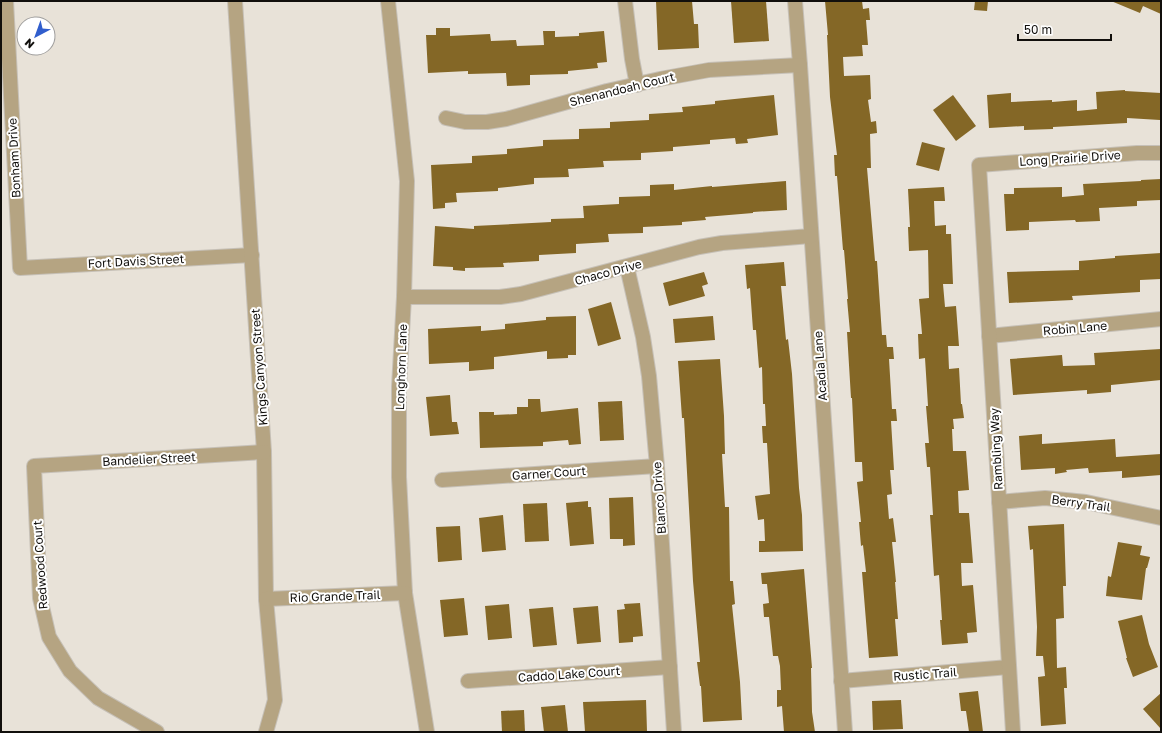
<svg xmlns="http://www.w3.org/2000/svg" width="1162" height="733" font-family="'Golos Text',sans-serif">
	<style>
		.building { fill: #846726 }
		.lines { fill: none; stroke-linecap: round; stroke-linejoin: round }
		.street-casing { stroke: #c6c0b7; stroke-width: 16 }
		.street { stroke: #b5a482; stroke-width: 14 }
		.labels { text-anchor: middle; dominant-baseline: central; stroke-width: 4; stroke-linejoin: round; paint-order: stroke }
		.street-label { font-size: 12px; fill: #110f0c; stroke: #fff }
	</style>
	<rect width="100%" height="100%" fill="#e8e2d8"/>
	<g class="building">
		<polygon points="656,1 692,1 694,24 698,24 699,48 658,50"/>
		<polygon points="731,1 766,1 769,41 734,43"/>
		<polygon points="825,1 862,1 863,9 869,8 870,20 866,20 868,45 862,45 863,56 843,57 844,76 870,75 871,99 868,100 871,122 876,121 877,133 870,134 871,168 867,168 875,261 877,261 882,335 886,335 887,347 893,347 894,359 889,359 892,409 896,409 897,421 891,421 894,470 890,470 892,494 887,495 889,519 893,518 896,542 892,542 896,582 895,582 898,619 895,619 898,656 869,658 862,572 866,572 863,545 861,546 859,522 861,522 857,482 863,481 862,462 855,462 852,398 851,398 847,332 850,332 847,299 848,299 844,250 843,250 837,176 835,176 834,155 837,155 830,97 827,35 828,35"/>
		<polygon points="975,1 988,1 987,11 974,10"/>
		<polygon points="1111,1 1161,1 1161,14 1143,6 1140,13"/>
		<polygon points="436,28 450,28 450,36 490,34 491,41 516,40 517,46 544,45 543,31 555,31 555,37 579,36 579,33 604,31 607,62 597,63 598,68 568,71 568,74 530,75 530,85 507,86 506,73 468,74 468,71 428,73 426,35 436,35"/>
		<polygon points="1125,90 1125,91 1161,93 1160,120 1127,118 1127,123 1053,127 1053,129 1024,130 1024,126 989,128 987,95 1011,93 1011,102 1052,100 1052,102 1077,100 1077,111 1097,109 1096,92"/>
		<polygon points="774,95 778,135 747,139 748,143 736,144 735,138 710,140 710,144 673,147 673,151 641,153 641,160 603,161 604,167 568,169 569,177 534,178 534,184 498,188 498,191 456,193 457,202 445,203 445,208 433,209 431,165 472,163 472,156 507,154 507,149 543,146 543,140 579,139 579,129 610,128 610,122 649,120 649,114 683,112 682,107 715,104 715,101"/>
		<polygon points="953,95 976,126 956,141 933,110"/>
		<polygon points="922,142 945,148 939,171 916,165"/>
		<polygon points="1161,179 1161,200 1137,201 1137,206 1099,208 1100,221 1076,222 1075,220 1029,222 1029,230 1006,231 1004,194 1014,194 1014,188 1062,187 1062,197 1084,195 1083,184 1141,181 1141,180"/>
		<polygon points="786,181 787,210 753,212 753,213 705,217 706,220 682,222 682,225 643,227 643,233 608,234 609,242 576,244 576,253 539,255 539,261 503,263 504,267 465,268 465,271 453,270 453,267 433,266 435,226 474,229 474,226 551,222 551,219 584,218 583,206 619,204 619,197 650,196 650,185 674,184 674,190 712,186 712,187"/>
		<polygon points="944,187 945,201 934,201 935,226 946,225 946,234 951,234 953,284 943,284 945,307 956,306 959,346 948,346 949,369 959,368 961,404 962,404 964,418 953,419 954,429 952,429 953,451 966,451 969,490 958,491 959,513 969,513 973,563 961,563 962,586 973,585 977,632 967,633 968,643 942,645 940,620 942,620 939,575 934,576 930,515 933,515 930,467 927,467 925,443 929,443 926,406 928,406 925,358 919,359 918,334 922,334 919,299 929,298 928,250 909,251 908,227 910,227 908,189"/>
		<polygon points="1161,253 1161,279 1140,280 1140,292 1072,296 1073,300 1009,303 1007,272 1079,270 1079,261 1115,258 1115,256"/>
		<polygon points="784,262 786,286 781,286 786,340 788,339 792,374 799,488 802,515 803,551 759,552 759,541 765,541 764,519 758,520 755,496 770,494 767,443 763,443 762,426 766,426 765,404 763,404 762,367 759,368 756,330 753,330 750,288 747,289 745,265"/>
		<polygon points="704,272 708,284 702,286 705,296 669,306 663,283"/>
		<polygon points="611,302 621,339 598,346 588,309"/>
		<polygon points="576,316 576,355 568,355 568,358 547,359 547,351 494,357 494,369 469,371 469,362 429,364 428,329 481,326 481,331 505,329 505,324 546,320 546,317"/>
		<polygon points="713,316 715,340 675,343 673,319"/>
		<polygon points="1161,349 1161,380 1111,385 1111,392 1087,394 1087,390 1013,395 1010,359 1062,355 1063,366 1095,365 1094,353"/>
		<polygon points="720,359 724,416 725,454 722,454 725,507 729,507 730,581 733,581 735,604 732,605 740,682 742,720 703,722 701,686 700,686 697,662 700,662 693,581 684,418 682,418 678,361"/>
		<polygon points="450,395 452,422 457,422 459,434 430,436 426,397"/>
		<polygon points="528,399 540,399 541,412 578,408 581,444 569,445 568,440 543,442 543,446 480,448 479,412 494,412 494,415 517,414 517,407 528,407"/>
		<polygon points="622,401 624,440 600,441 598,402"/>
		<polygon points="1042,434 1042,444 1115,439 1116,457 1161,454 1161,475 1122,478 1122,471 1089,473 1088,468 1066,470 1067,472 1055,474 1055,468 1021,470 1019,436"/>
		<polygon points="633,497 635,545 623,546 623,539 610,539 609,498"/>
		<polygon points="588,501 588,507 591,507 594,544 570,546 566,503"/>
		<polygon points="547,503 549,541 525,542 523,504"/>
		<polygon points="503,515 506,550 482,552 479,518"/>
		<polygon points="1064,524 1066,586 1063,586 1064,618 1056,619 1057,668 1066,667 1067,688 1064,688 1066,724 1041,726 1038,677 1045,676 1043,656 1036,656 1037,627 1033,549 1030,550 1028,526"/>
		<polygon points="460,526 462,560 438,562 436,527"/>
		<polygon points="1118,542 1142,546 1140,555 1150,557 1147,568 1146,568 1142,600 1106,596 1108,576 1111,577"/>
		<polygon points="804,569 812,668 811,668 812,712 815,732 784,732 782,706 777,707 777,690 781,690 780,666 778,656 773,656 769,617 764,617 763,604 769,603 767,584 762,584 761,573"/>
		<polygon points="464,598 468,635 444,637 440,600"/>
		<polygon points="640,603 643,636 633,637 633,642 619,643 617,610 625,609 624,604"/>
		<polygon points="509,604 512,638 488,640 485,606"/>
		<polygon points="598,606 601,642 577,644 573,608"/>
		<polygon points="553,607 557,645 533,647 529,609"/>
		<polygon points="1142,615 1149,644 1158,667 1133,677 1126,658 1127,658 1118,621"/>
		<polygon points="978,691 983,732 969,732 966,711 961,711 959,693"/>
		<polygon points="1161,693 1161,729 1143,709"/>
		<polygon points="646,700 647,731 585,732 583,702"/>
		<polygon points="901,700 903,729 873,730 872,701"/>
		<polygon points="565,705 568,732 544,732 541,707"/>
		<polygon points="524,710 525,732 502,732 501,711"/>
	</g>
	<g class="lines">
		<g class="street-casing">
			<g id="street">
				<polyline points="6,1 20,268 252,255"/>
				<polyline points="235,1 264,452 266,599 275,700 266,732"/>
				<polyline points="388,1 407,181 404,297 399,387 399,477 405,593 427,732"/>
				<polyline points="625,1 632,59 637,85"/>
				<polyline points="795,1 800,65 845,732"/>
				<polyline points="446,118 465,122 487,122 506,119 607,91 660,79 709,70 800,65"/>
				<polyline points="627,267 643,337 649,376 657,466 674,732"/>
				<polyline points="404,297 500,297 521,294 699,247 722,243 811,236"/>
				<polyline points="989,336 1161,319"/>
				<polyline points="442,480 657,466"/>
				<polyline points="999,502 1045,498 1086,502 1161,518"/>
				<polyline points="266,599 405,593"/>
				<polyline points="468,681 670,667"/>
				<polyline points="841,681 1009,667"/>
				<polyline points="157,732 98,698 70,671 49,637 40,598 34,466 264,452"/>
				<polyline points="1013,732 979,165 1137,153 1161,153"/>
			</g>
		</g>
		<use href="#street" class="street"/>
	</g>
	<g class="labels">
		<g class="street-label">
			<text transform="translate(622 89) rotate(-14)">Shenandoah Court</text>
			<text transform="translate(14 158) rotate(-93)">Bonham Drive</text>
			<text transform="translate(1070 158) rotate(-4)">Long Prairie Drive</text>
			<text transform="translate(136 261) rotate(-3)">Fort Davis Street</text>
			<text transform="translate(608 272) rotate(-15)">Chaco Drive</text>
			<text transform="translate(1075 328) rotate(-5)">Robin Lane</text>
			<text transform="translate(820 366) rotate(-94)">Acadia Lane</text>
			<text transform="translate(259 367) rotate(-94)">Kings Canyon Street</text>
			<text transform="translate(401 367) rotate(-88)">Longhorn Lane</text>
			<text transform="translate(996 449) rotate(-93)">Rambling Way</text>
			<text transform="translate(149 459) rotate(-3)">Bandelier Street</text>
			<text transform="translate(549 473) rotate(-4)">Garner Court</text>
			<text transform="translate(659 498) rotate(-94)">Blanco Drive</text>
			<text transform="translate(1081 503) rotate(8)">Berry Trail</text>
			<text transform="translate(40 565) rotate(-94)">Redwood Court</text>
			<text transform="translate(335 596) rotate(-2)">Rio Grande Trail</text>
			<text transform="translate(569 674) rotate(-4)">Caddo Lake Court</text>
			<text transform="translate(925 674) rotate(-4)">Rustic Trail</text>
		</g>
	</g>
	<rect width="1162" height="733" fill="none" stroke="#110f0c" stroke-width="4"/>
	<g transform="translate(36 36) rotate(221)"><circle r="19" fill="#ffffff" stroke="#a09f9e"/>
	<path d="M0-3L7 15L0 10L-7 15Z" fill="#315ecd"/>
	<text y="-6" font-size="11" font-weight="bold" text-anchor="middle" fill="#110f0c">N</text>
	</g>
	<path d="M1018 34v6h93v-6" fill="none" stroke="#110f0c" stroke-width="2"/>
	<text x="1024" y="34" font-size="12" fill="#110f0c" stroke="#ffffff" stroke-width="3" paint-order="stroke">50 m</text>
</svg>
